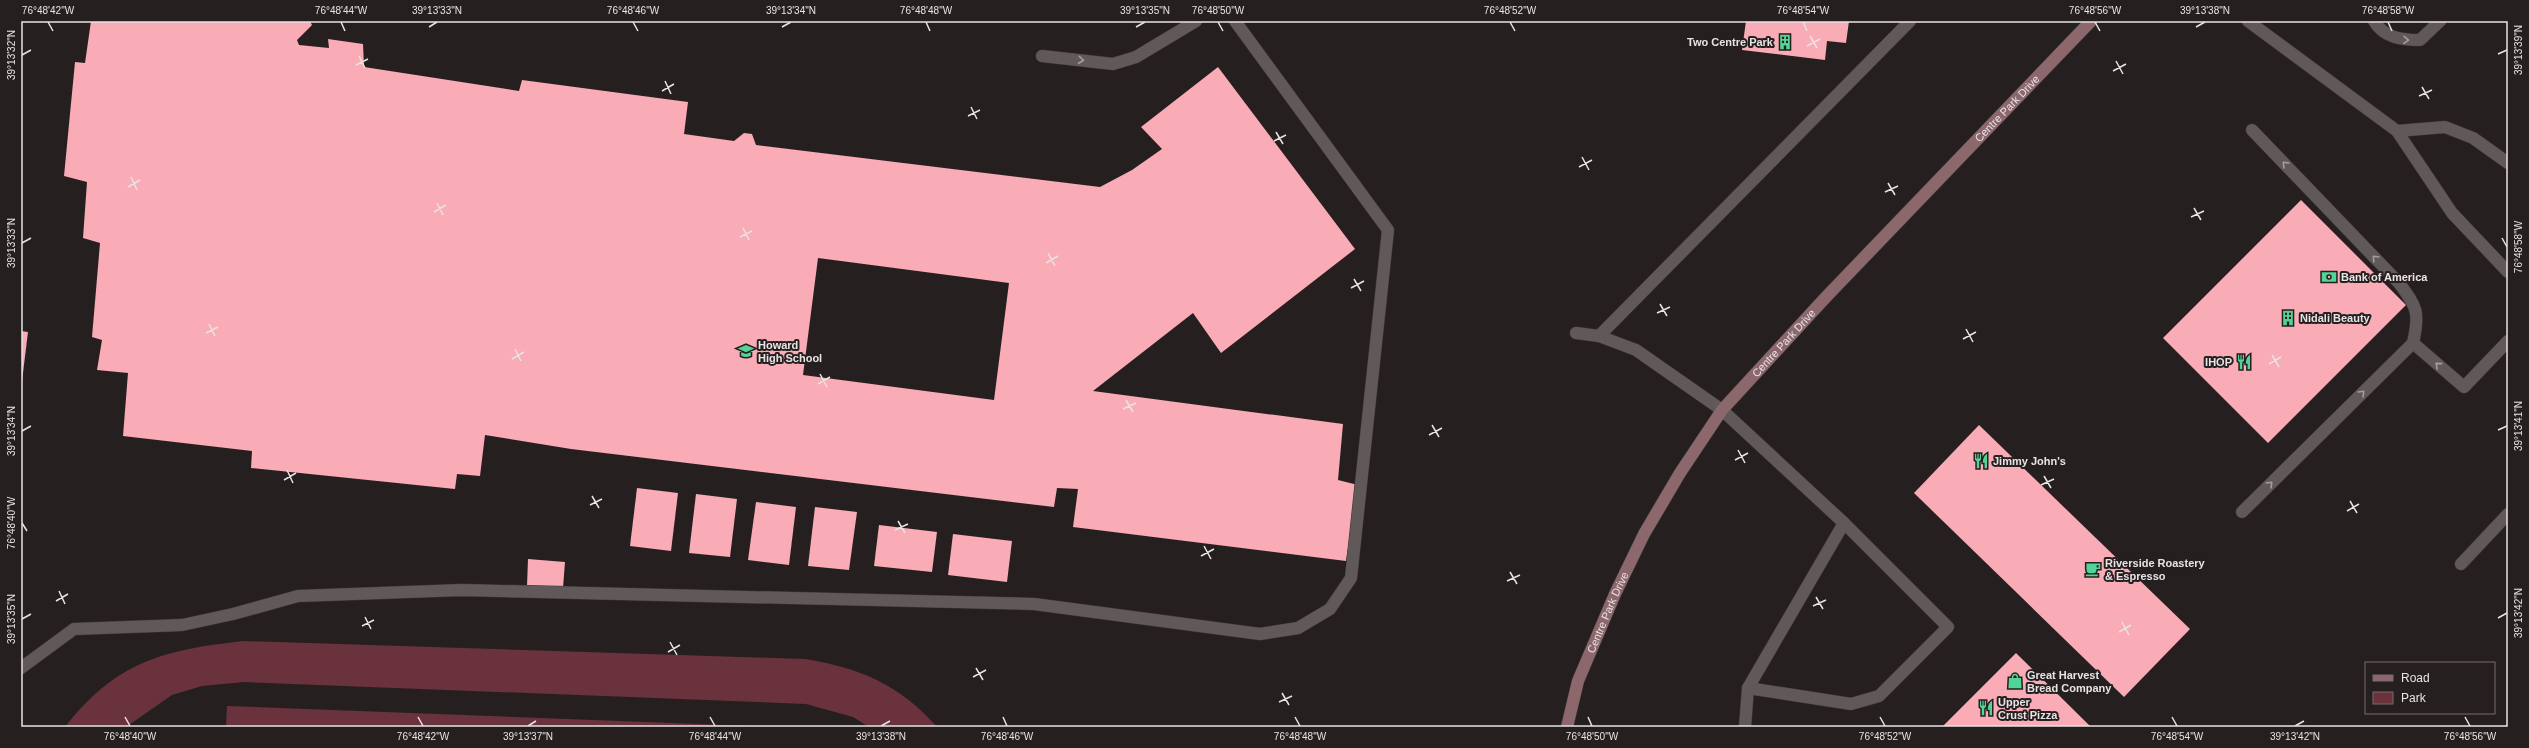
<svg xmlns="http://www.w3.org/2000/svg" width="2529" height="748" font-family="Helvetica,sans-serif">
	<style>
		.green { fill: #6a323c }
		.building { fill: #f9abb6; fill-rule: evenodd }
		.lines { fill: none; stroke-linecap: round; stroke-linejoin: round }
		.lane-casing { stroke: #3f393a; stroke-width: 13 }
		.secondary-casing { stroke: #3f393a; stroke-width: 13 }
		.lane { stroke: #605859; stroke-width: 12 }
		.secondary { stroke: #8c686d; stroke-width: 12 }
		.oneway { stroke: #a49e9e }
		.ticks { fill: none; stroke: #e8e3e4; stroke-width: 1.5 }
		.labels { text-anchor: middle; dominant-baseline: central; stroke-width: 4; stroke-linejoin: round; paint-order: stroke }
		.poi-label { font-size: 11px; font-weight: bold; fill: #e8e3e4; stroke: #261f20; text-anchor: start }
		.street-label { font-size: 11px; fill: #e8e3e4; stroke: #261f20 }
		.neatline { fill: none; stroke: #e8e3e4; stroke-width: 1.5 }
		.ticks-label { font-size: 10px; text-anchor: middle; fill: #e8e3e4 }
	</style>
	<rect width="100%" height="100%" fill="#261f20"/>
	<g class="green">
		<path d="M244 641 805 659C860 668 899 684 937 727H869L853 717 806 704 244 682 202 686 172 695 126 727H65C117 661 163 650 244 641Z"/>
		<polygon points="227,706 775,727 226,727"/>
	</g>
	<g class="building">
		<path d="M91 21H310L312 25 297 40 299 45 329 48 328 39 363 44 364 67 519 91 522 80 688 102 684 134 734 141 744 133 752 134 756 145 1100 187 1132 170 1162 149 1141 127 1218 67 1355 249 1221 353 1193 313 1093 391 1343 424 1338 480 1358 485 1346 561 1073 527 1078 489 1057 488 1054 507 571 449 485 435 480 476 457 474 455 489 251 468 252 451 123 436 128 373 97 370 102 340 92 337 100 243 83 238 87 182 64 176 75 62 85 63ZM818 258 1009 283 994 400 803 375Z"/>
		<polygon points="1746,21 1849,21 1846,43 1827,41 1825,60 1742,50"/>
		<polygon points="2301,200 2406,305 2268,443 2163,338"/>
		<polygon points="21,331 28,332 22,381 21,381"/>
		<polygon points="1979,425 2190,629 2124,697 1914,493"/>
		<polygon points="637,488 678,493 671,551 630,546"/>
		<polygon points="696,494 737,499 730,557 689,553"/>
		<polygon points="756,502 796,507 789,565 748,560"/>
		<polygon points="815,507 857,512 849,570 808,566"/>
		<polygon points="879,525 937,532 932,572 874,566"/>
		<polygon points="953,534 1012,541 1007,582 948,575"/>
		<polygon points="528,559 565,562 563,588 527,586"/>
		<polygon points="2016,653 2091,727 1942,727"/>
	</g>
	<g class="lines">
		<g class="lane-casing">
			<g id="lane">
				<polyline points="2248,21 2397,131 2452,213 2508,272"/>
				<path d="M2374 21C2384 38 2402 40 2420 40L2440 21"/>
				<polyline points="1042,56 1113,64 1136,57 1196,21"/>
				<polyline points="2397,131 2445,127 2473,138 2508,163"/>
				<polyline points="1576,333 1599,336 1636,350 1722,410 1844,523 1948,627 1879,696 1851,704 1748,688"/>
				<polyline points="1599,336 1910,21"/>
				<polyline points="2413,343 2464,387 2508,341"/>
				<path d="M2242 512 2413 343C2420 312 2417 307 2399 283L2252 130"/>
				<polyline points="2461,564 2508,514"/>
				<polyline points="21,668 74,629 182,625 233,614 298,596 462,590 1034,604 1260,634 1298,628 1330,609 1351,578 1388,230 1235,21"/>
				<polyline points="1745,727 1748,688 1844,523"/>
			</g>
		</g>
		<g class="secondary-casing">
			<g id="secondary">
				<path id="s1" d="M1567 727 1578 681 1615 594 1644 534 1680 473 1722 410 1826 297 2091 21"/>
			</g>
		</g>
		<use href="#lane" class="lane"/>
		<use href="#secondary" class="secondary"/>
	</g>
	<defs><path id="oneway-chevron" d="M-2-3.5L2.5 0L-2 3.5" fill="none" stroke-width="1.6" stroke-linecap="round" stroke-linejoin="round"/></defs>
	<g class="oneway">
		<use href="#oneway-chevron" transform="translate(2406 40) rotate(1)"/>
		<use href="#oneway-chevron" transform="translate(1081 60) rotate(6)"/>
		<use href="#oneway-chevron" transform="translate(2285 164) rotate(-134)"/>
		<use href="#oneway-chevron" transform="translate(2375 258) rotate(-134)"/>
		<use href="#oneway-chevron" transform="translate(2438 365) rotate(-139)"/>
		<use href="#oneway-chevron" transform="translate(2362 393) rotate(-45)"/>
		<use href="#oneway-chevron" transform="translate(2270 484) rotate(-45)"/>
	</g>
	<path class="ticks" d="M48 22 53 31M341 22 345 31M633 22 638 31M926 22 930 31M1218 22 1223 31M1510 22 1515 31M1803 22 1807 31M2095 22 2100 31M2388 22 2392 31M429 27 437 22M782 27 791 22M1136 27 1145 22M2196 27 2205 22M1810 36 1817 48M1807 46 1820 39M2498 54 2507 50M22 55 31 50M359 56 365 68M2116 61 2123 74M356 65 368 59M2113 71 2126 64M665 81 671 94M2422 87 2429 99M662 91 674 84M2419 96 2432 90M971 107 977 119M968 116 980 110M1276 132 1283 144M1274 141 1286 135M1582 157 1589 170M1579 167 1592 160M131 177 137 190M1888 183 1895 195M128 187 140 180M1885 192 1898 186M437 203 443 215M2194 208 2201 220M434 212 446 205M2191 217 2204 211M743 228 749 240M740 237 752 231M2502 238 2507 247M22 243 31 238M1048 253 1055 266M1046 263 1058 256M1354 279 1361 291M1351 288 1364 281M1660 304 1667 316M1657 313 1670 307M209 324 215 336M1966 329 1973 342M206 333 218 327M1963 339 1976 332M515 349 521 361M2272 355 2279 367M512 359 524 352M2269 364 2281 357M820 374 827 387M818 384 830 377M1126 400 1133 412M1123 409 1136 403M1432 425 1439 437M2498 430 2507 426M22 431 31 426M1429 435 1442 428M1738 450 1745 463M1735 460 1748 453M287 470 293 483M2044 476 2051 488M284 480 296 473M2041 485 2054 479M592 496 599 508M2350 501 2357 513M590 505 602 499M2347 511 2359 504M898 521 905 533M22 523 27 531M895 530 908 524M1204 546 1211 559M1201 556 1214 549M1510 572 1517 584M1507 581 1520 575M59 591 65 604M1816 597 1823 609M56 601 68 594M1813 606 1826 600M365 617 371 629M2498 618 2507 613M22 619 31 614M2122 622 2129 635M362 626 374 620M2119 632 2131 625M670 642 677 655M668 652 680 645M976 668 983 680M973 677 986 670M1282 693 1289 705M1279 702 1292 696M125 717 130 726M418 717 423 726M710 717 715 726M1003 717 1007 726M1295 717 1300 726M1588 717 1592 726M1880 717 1885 726M2172 717 2177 726M2465 717 2470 726M528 726 536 721M881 726 890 721M2295 726 2304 721"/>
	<defs>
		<g id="building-bare" transform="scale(1.2)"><path d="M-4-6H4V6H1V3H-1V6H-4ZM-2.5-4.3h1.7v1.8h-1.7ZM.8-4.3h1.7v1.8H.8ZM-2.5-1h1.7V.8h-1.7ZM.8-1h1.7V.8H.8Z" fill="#52d397" stroke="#261f20" stroke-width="2.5" paint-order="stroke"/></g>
		<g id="bank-bare" transform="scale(1.2)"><path d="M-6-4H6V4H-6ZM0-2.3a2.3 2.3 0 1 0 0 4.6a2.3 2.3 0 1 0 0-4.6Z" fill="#52d397" stroke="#261f20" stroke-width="2.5" paint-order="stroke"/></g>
		<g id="school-bare" transform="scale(1.2)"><path d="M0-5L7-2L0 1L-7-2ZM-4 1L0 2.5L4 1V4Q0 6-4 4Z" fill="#52d397" stroke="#261f20" stroke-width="2.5" paint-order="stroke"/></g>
		<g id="restaurant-bare" transform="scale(1.2)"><path d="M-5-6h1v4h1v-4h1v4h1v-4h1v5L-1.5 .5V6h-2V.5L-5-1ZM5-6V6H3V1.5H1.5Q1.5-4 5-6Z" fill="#52d397" stroke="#261f20" stroke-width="2.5" paint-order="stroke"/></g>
		<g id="cafe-bare" transform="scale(1.2)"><path d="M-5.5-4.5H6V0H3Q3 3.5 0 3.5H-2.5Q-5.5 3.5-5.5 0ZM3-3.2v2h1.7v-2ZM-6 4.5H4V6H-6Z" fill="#52d397" stroke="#261f20" stroke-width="2.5" paint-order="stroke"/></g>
		<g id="shop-bare" transform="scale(1.2)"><path d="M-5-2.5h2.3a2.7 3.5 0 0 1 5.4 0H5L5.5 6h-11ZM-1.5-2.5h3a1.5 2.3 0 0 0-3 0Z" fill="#52d397" stroke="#261f20" stroke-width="2.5" paint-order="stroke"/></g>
	</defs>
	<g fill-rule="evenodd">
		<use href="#building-bare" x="1785" y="42"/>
		<use href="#bank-bare" x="2329" y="277"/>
		<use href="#building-bare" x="2288" y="318"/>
		<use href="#school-bare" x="746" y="351"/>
		<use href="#restaurant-bare" x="2244" y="362"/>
		<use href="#restaurant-bare" x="1981" y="461"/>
		<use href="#cafe-bare" x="2093" y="569"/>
		<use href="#shop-bare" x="2015" y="681"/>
		<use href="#restaurant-bare" x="1986" y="708"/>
	</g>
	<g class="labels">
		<g class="poi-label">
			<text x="1773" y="42" text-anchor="end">Two Centre Park</text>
			<text x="2341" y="277">Bank of America</text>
			<text x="2300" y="318">Nidali Beauty</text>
			<text x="758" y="345">Howard<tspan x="758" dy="13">High School</tspan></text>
			<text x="2232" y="362" text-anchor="end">IHOP</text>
			<text x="1993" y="461">Jimmy John's</text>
			<text x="2105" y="563">Riverside Roastery<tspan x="2105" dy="13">&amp; Espresso</tspan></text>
			<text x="2027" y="675">Great Harvest<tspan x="2027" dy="13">Bread Company</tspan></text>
			<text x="1998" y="702">Upper<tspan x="1998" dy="13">Crust Pizza</tspan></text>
		</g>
		<g class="street-label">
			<text stroke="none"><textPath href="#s1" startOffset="770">Centre Park Drive</textPath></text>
			<text stroke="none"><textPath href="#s1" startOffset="446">Centre Park Drive</textPath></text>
			<text stroke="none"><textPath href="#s1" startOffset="122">Centre Park Drive</textPath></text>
		</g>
	</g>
	<rect width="2529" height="748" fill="none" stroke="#261f20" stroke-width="44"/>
	<rect x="2365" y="662" width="130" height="52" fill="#261f20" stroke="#746d6e"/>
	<rect x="2373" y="675" width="20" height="6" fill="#8c686d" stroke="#746d6e"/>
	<text x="2401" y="682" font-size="12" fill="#e8e3e4">Road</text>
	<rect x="2373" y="692" width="20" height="12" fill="#6a323c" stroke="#746d6e"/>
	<text x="2401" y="702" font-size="12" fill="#e8e3e4">Park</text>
	<rect x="22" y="22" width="2485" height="704" class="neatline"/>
	<g class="ticks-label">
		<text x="48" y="14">76°48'42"W</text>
		<text x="341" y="14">76°48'44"W</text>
		<text x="437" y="14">39°13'33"N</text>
		<text x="633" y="14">76°48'46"W</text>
		<text x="791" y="14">39°13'34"N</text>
		<text x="926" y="14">76°48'48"W</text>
		<text x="1145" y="14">39°13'35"N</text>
		<text x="1218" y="14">76°48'50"W</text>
		<text x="1510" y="14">76°48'52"W</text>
		<text x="1803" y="14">76°48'54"W</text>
		<text x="2095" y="14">76°48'56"W</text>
		<text x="2205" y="14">39°13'38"N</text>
		<text x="2388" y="14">76°48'58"W</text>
		<text transform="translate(2518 50) rotate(-90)" y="4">39°13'39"N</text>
		<text transform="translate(11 55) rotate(-90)" y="4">39°13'32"N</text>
		<text transform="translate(11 243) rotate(-90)" y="4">39°13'33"N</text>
		<text transform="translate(2518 247) rotate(-90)" y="4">76°48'58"W</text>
		<text transform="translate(2518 426) rotate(-90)" y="4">39°13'41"N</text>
		<text transform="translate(11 431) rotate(-90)" y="4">39°13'34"N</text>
		<text transform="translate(11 523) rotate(-90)" y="4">76°48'40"W</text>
		<text transform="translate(2518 613) rotate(-90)" y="4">39°13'42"N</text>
		<text transform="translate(11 619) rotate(-90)" y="4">39°13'35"N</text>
		<text x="130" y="740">76°48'40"W</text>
		<text x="423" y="740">76°48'42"W</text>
		<text x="528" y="740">39°13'37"N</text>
		<text x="715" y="740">76°48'44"W</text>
		<text x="881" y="740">39°13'38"N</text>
		<text x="1007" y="740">76°48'46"W</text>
		<text x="1300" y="740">76°48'48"W</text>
		<text x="1592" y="740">76°48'50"W</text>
		<text x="1885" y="740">76°48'52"W</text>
		<text x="2177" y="740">76°48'54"W</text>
		<text x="2295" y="740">39°13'42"N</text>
		<text x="2470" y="740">76°48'56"W</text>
	</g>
</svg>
